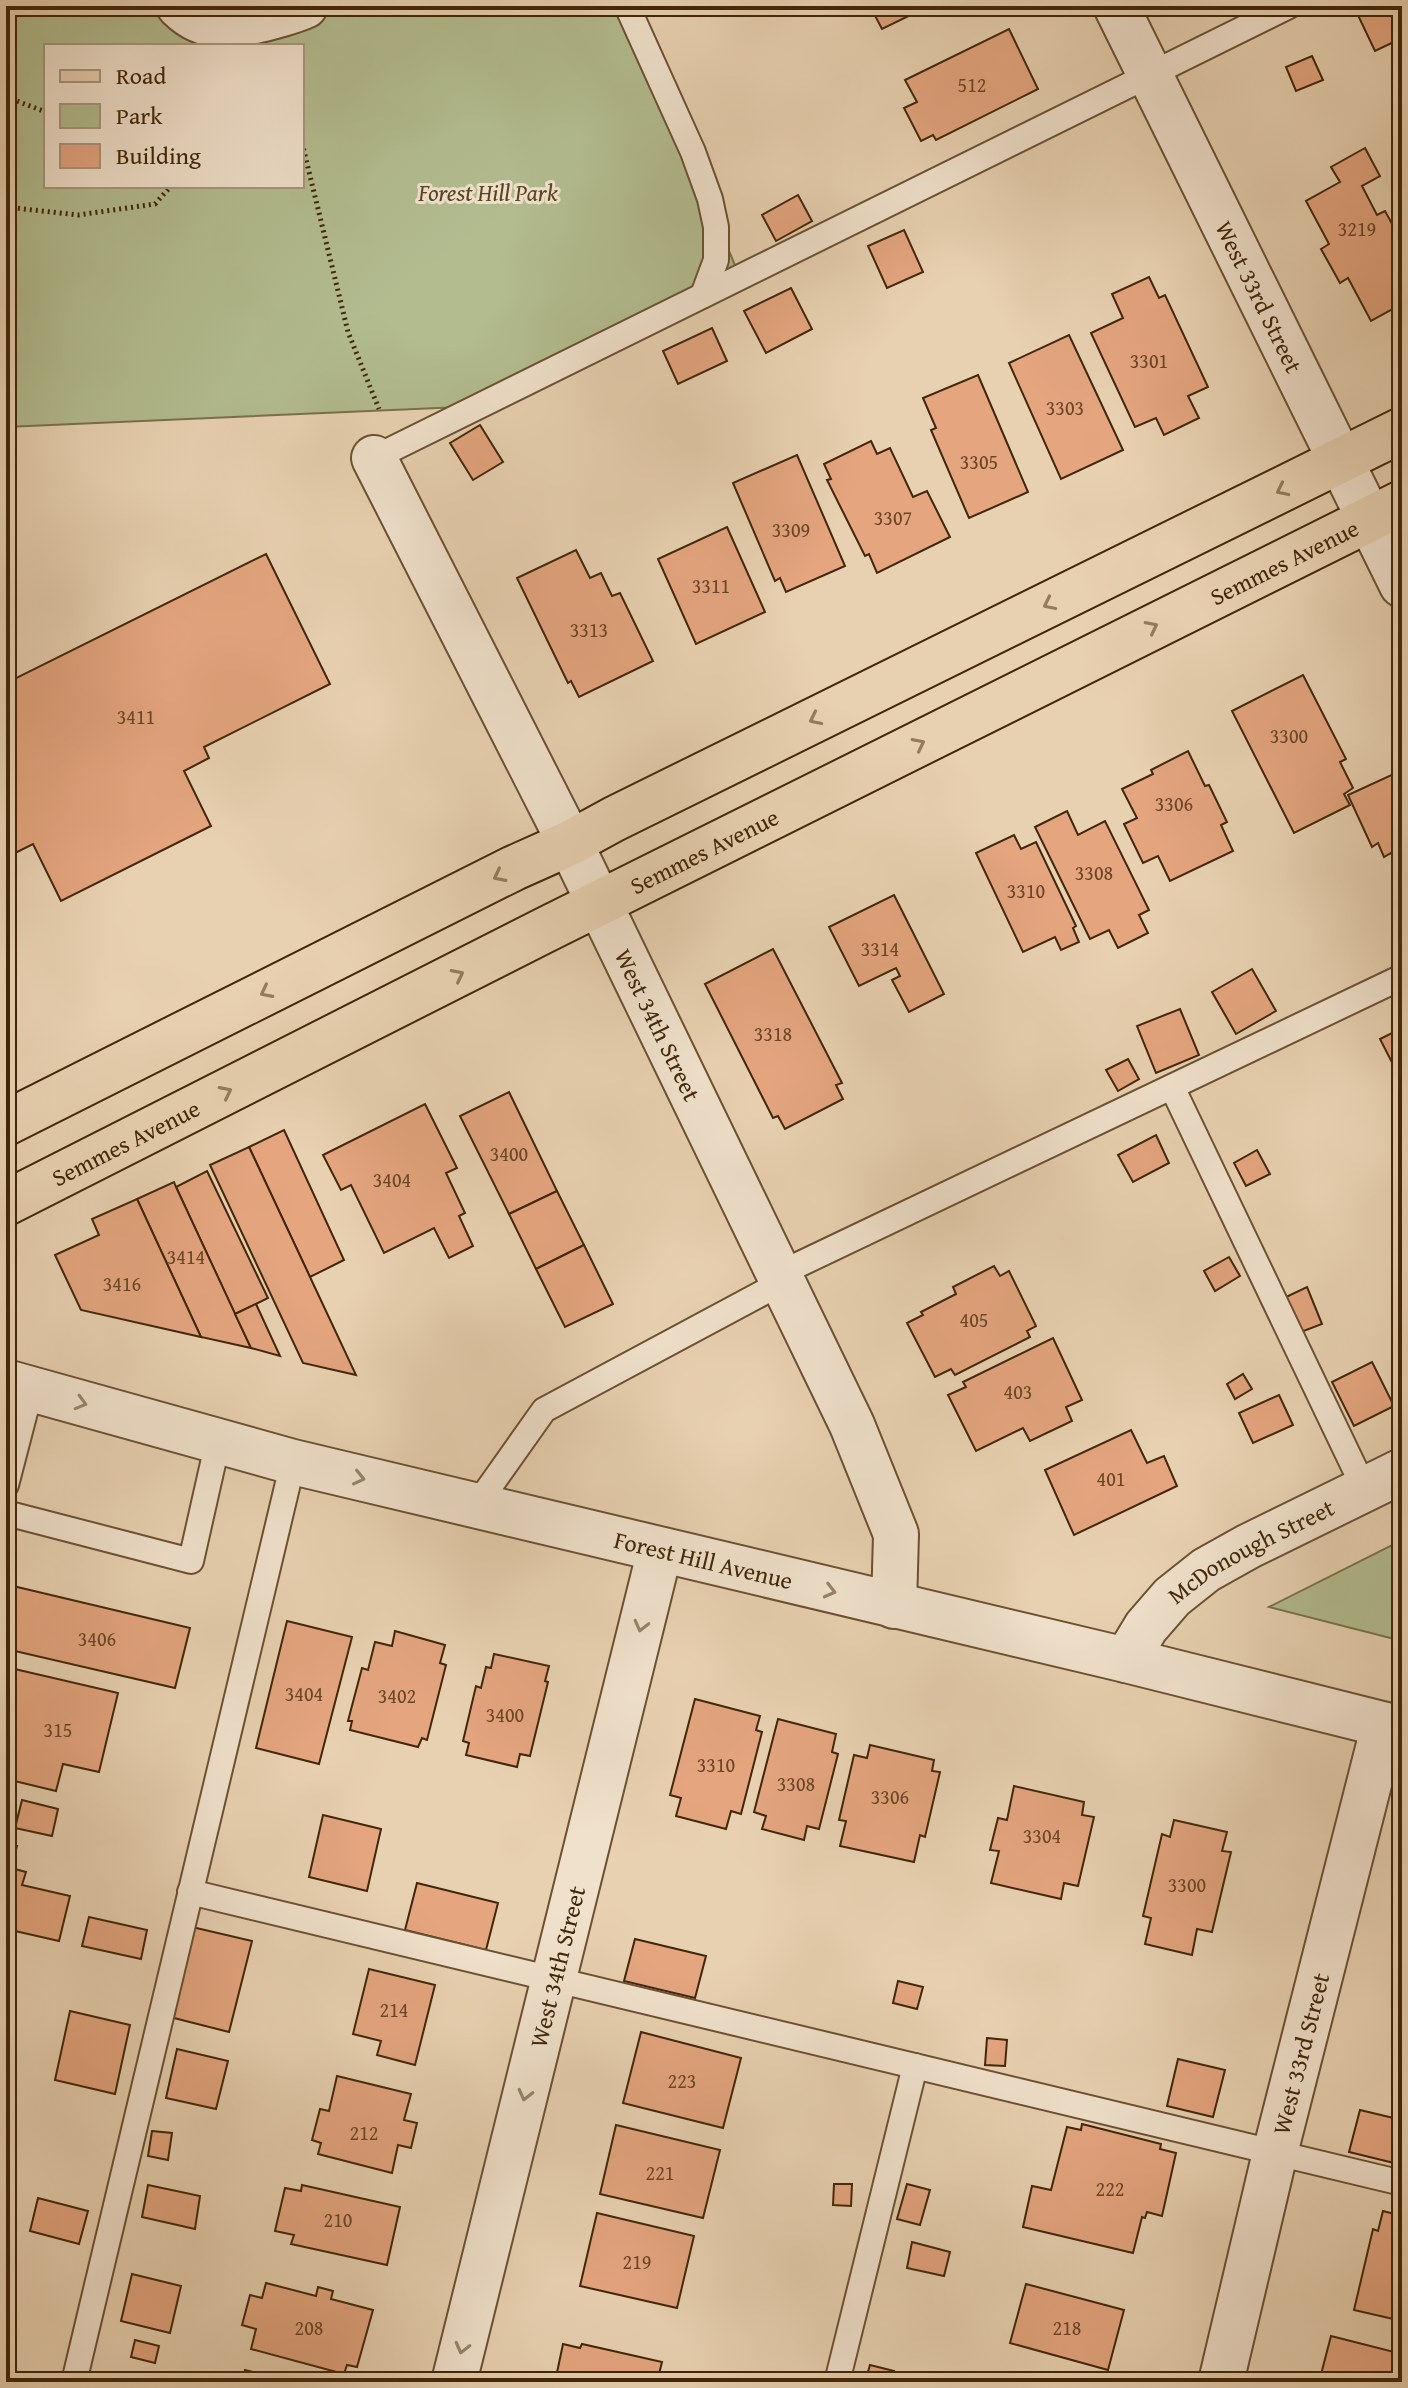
<svg xmlns="http://www.w3.org/2000/svg" width="1408" height="2388" font-family="'Gentium Book Plus',serif">
	<style>
		.green { fill: #b2bc8f; stroke: #7a714c; stroke-width: 2; fill-rule: evenodd }
		.building { fill: #e4a57f; stroke: #412608; stroke-width: 2 }
		.lines { fill: none; stroke-linecap: round; stroke-linejoin: round }
		.service-casing { stroke: #6b5132; stroke-width: 28 }
		.minor-casing { stroke: #6b5132; stroke-width: 48 }
		.tertiary-casing { stroke: #6b5132; stroke-width: 48 }
		.primary-casing { stroke: #412608; stroke-width: 48 }
		.path { stroke: #412608; stroke-width: 5; stroke-dasharray: 2 4; stroke-linecap: butt }
		.service { stroke: #f0e1cc; stroke-width: 24 }
		.minor { stroke: #f0e1cc; stroke-width: 44 }
		.tertiary { stroke: #f0e1cc; stroke-width: 44 }
		.primary { stroke: #e8d1b1; stroke-width: 44 }
		.oneway { stroke: #947c5c }
		.oneway2 { stroke: #98846a }
		.labels { text-anchor: middle; dominant-baseline: central; stroke-width: 6; stroke-linejoin: round; paint-order: stroke }
		.number-label { font-size: 20px; fill: #6a4626 }
		.park-label { font-size: 24px; font-style: italic; fill: #584423; stroke: #f0e1cc }
		.street-label { font-size: 24px; fill: #412608; stroke: #f0e1cc }
	</style>
	<rect width="100%" height="100%" fill="#e8d1b1"/>
	<filter id="stains"><feTurbulence type="fractalNoise" baseFrequency=".0025" numOctaves="4"/><feColorMatrix values="0 0 0 0 .2 0 0 0 0 .09 0 0 0 0 .02 0 0 0 .5 -.17"/></filter>
	<radialGradient id="worn" r=".72"><stop offset=".6" stop-color="#630" stop-opacity="0"/><stop offset="1" stop-color="#630" stop-opacity=".3"/></radialGradient>
	<g class="green">
		<path d="M6 6H627L742 282 461 407 6 427ZM46 46H302V186H46Z"/>
		<polygon points="1402,1540 1402,1641 1269,1607"/>
	</g>
	<g class="building">
		<polygon points="870,6 929,6 882,29"/>
		<polygon points="1361,6 1391,6 1402,28 1402,38 1375,51 1355,9"/>
		<polygon points="1009,29 1038,89 936,140 933,135 921,141 904,108 917,102 905,80"/>
		<polygon points="1312,56 1323,80 1296,91 1286,67"/>
		<polygon points="1365,148 1380,176 1362,186 1377,215 1385,211 1402,242 1402,304 1371,321 1348,278 1340,283 1321,249 1329,244 1306,201 1340,182 1331,167"/>
		<polygon points="798,195 812,221 776,241 762,215"/>
		<polygon points="904,230 923,272 887,288 868,246"/>
		<polygon points="1149,277 1159,298 1165,295 1208,387 1188,396 1199,418 1164,435 1156,418 1135,427 1091,333 1123,318 1112,294"/>
		<polygon points="791,288 812,329 766,353 744,311"/>
		<polygon points="712,328 727,361 678,384 663,351"/>
		<polygon points="1069,335 1123,450 1061,479 1009,363"/>
		<polygon points="978,375 1028,492 969,518 931,430 936,428 923,398"/>
		<polygon points="480,425 503,462 473,480 450,443"/>
		<polygon points="871,441 877,454 890,448 913,497 927,491 950,537 877,573 869,554 865,556 827,480 831,479 824,464"/>
		<polygon points="797,455 845,566 786,592 780,578 775,581 733,483"/>
		<polygon points="727,527 765,612 696,644 658,559"/>
		<polygon points="576,550 590,578 601,573 612,596 620,593 653,661 579,697 571,681 568,683 517,578"/>
		<polygon points="266,554 330,684 204,747 209,758 184,771 211,826 61,901 33,844 7,857 6,854 6,683"/>
		<polygon points="1303,675 1346,759 1340,762 1353,788 1344,794 1350,805 1294,833 1232,711"/>
		<polygon points="1188,751 1205,786 1209,785 1227,822 1221,825 1233,851 1170,881 1158,856 1143,863 1124,824 1137,818 1122,789 1153,774 1151,770"/>
		<polygon points="1398,772 1402,781 1402,855 1394,859 1391,853 1384,857 1378,843 1372,847 1348,795"/>
		<polygon points="1067,811 1078,835 1105,821 1149,910 1139,915 1148,933 1118,948 1109,930 1090,939 1035,827"/>
		<polygon points="1014,835 1021,849 1036,842 1076,926 1073,928 1079,942 1061,950 1055,937 1023,952 976,853"/>
		<polygon points="894,895 944,994 909,1012 892,980 900,976 896,968 859,986 829,927"/>
		<polygon points="773,949 842,1083 836,1085 843,1099 785,1129 778,1116 773,1118 705,984"/>
		<polygon points="1252,969 1276,1011 1236,1034 1212,992"/>
		<polygon points="1180,1009 1199,1055 1156,1073 1137,1026"/>
		<polygon points="1402,1028 1402,1082 1380,1039"/>
		<polygon points="1128,1059 1139,1079 1118,1091 1106,1070"/>
		<polygon points="509,1092 557,1191 509,1214 460,1116"/>
		<polygon points="425,1104 457,1168 446,1173 465,1213 459,1216 473,1246 449,1258 434,1228 384,1253 351,1185 341,1190 323,1155"/>
		<polygon points="284,1130 344,1260 310,1277 249,1147"/>
		<polygon points="1156,1135 1169,1163 1133,1182 1118,1155"/>
		<polygon points="249,1147 310,1277 356,1375 303,1363 210,1165"/>
		<polygon points="1257,1150 1270,1174 1246,1186 1234,1163"/>
		<polygon points="207,1171 268,1298 235,1314 176,1187"/>
		<polygon points="174,1182 176,1187 251,1348 201,1337 137,1199"/>
		<polygon points="557,1191 584,1245 536,1269 509,1214"/>
		<polygon points="137,1199 201,1337 81,1310 55,1255 99,1235 92,1219"/>
		<polygon points="584,1245 613,1304 565,1327 536,1269"/>
		<polygon points="1229,1257 1240,1276 1215,1291 1204,1271"/>
		<polygon points="994,1266 1000,1276 1009,1271 1036,1326 1027,1331 1030,1337 955,1375 951,1369 935,1377 907,1323 923,1315 921,1312 956,1294 953,1287"/>
		<polygon points="1307,1287 1322,1324 1301,1332 1286,1297"/>
		<polygon points="256,1304 280,1356 251,1348 235,1314"/>
		<polygon points="1053,1338 1082,1400 1066,1407 1072,1421 1030,1441 1023,1428 976,1451 948,1395 966,1387 963,1382"/>
		<polygon points="1372,1362 1394,1406 1354,1426 1332,1382"/>
		<polygon points="1243,1374 1252,1389 1235,1399 1227,1384"/>
		<polygon points="1279,1395 1293,1425 1253,1443 1239,1413"/>
		<polygon points="1131,1430 1147,1463 1164,1456 1177,1486 1074,1535 1045,1470"/>
		<polygon points="13,1586 190,1628 175,1688 6,1649 6,1615"/>
		<polygon points="287,1621 352,1637 319,1764 256,1748"/>
		<polygon points="395,1631 445,1645 440,1663 446,1665 427,1740 422,1738 418,1747 350,1730 352,1721 348,1721 362,1668 368,1670 375,1642 392,1646"/>
		<polygon points="494,1654 549,1666 545,1681 548,1682 530,1756 520,1754 517,1767 466,1755 469,1743 463,1741 476,1686 481,1688 486,1667 491,1668"/>
		<polygon points="6,1667 118,1693 99,1772 63,1764 56,1791 6,1779"/>
		<polygon points="695,1699 760,1716 756,1730 762,1732 741,1814 731,1811 726,1829 676,1816 681,1798 670,1795"/>
		<polygon points="778,1719 836,1734 832,1752 838,1754 819,1829 807,1826 804,1840 762,1829 766,1816 754,1812"/>
		<polygon points="870,1745 934,1760 932,1771 940,1772 925,1837 920,1835 914,1862 840,1846 846,1821 839,1820 854,1755 867,1758"/>
		<polygon points="1014,1786 1084,1802 1082,1815 1094,1817 1078,1886 1064,1883 1061,1899 991,1883 999,1851 990,1850 998,1818 1007,1820"/>
		<polygon points="22,1800 58,1809 52,1836 15,1828"/>
		<polygon points="323,1815 381,1829 367,1891 309,1877"/>
		<polygon points="1174,1820 1227,1832 1222,1851 1231,1852 1212,1932 1197,1929 1192,1955 1145,1944 1151,1918 1143,1916 1162,1834 1170,1837"/>
		<polygon points="6,1843 17,1846 11,1868 26,1872 22,1885 70,1896 59,1941 6,1929"/>
		<polygon points="417,1883 498,1903 486,1950 405,1930"/>
		<polygon points="89,1917 147,1930 141,1959 82,1946"/>
		<polygon points="192,1927 252,1941 229,2032 170,2017"/>
		<polygon points="635,1939 706,1956 695,1998 624,1981"/>
		<polygon points="369,1969 435,1985 415,2065 377,2055 381,2041 353,2034"/>
		<polygon points="898,1981 923,1987 917,2009 893,2003"/>
		<polygon points="70,2011 130,2025 115,2094 55,2080"/>
		<polygon points="641,2032 741,2058 723,2128 623,2103"/>
		<polygon points="987,2038 1007,2040 1005,2066 985,2065"/>
		<polygon points="177,2049 228,2061 216,2109 166,2098"/>
		<polygon points="1178,2059 1225,2070 1213,2117 1167,2106"/>
		<polygon points="337,2076 411,2094 404,2120 417,2123 411,2148 398,2145 392,2173 318,2154 321,2143 312,2140 320,2109 329,2111"/>
		<polygon points="1360,2110 1402,2120 1402,2131 1394,2163 1349,2152"/>
		<polygon points="1082,2124 1161,2144 1160,2149 1176,2153 1162,2216 1147,2212 1145,2218 1142,2217 1133,2253 1023,2227 1032,2186 1051,2190 1067,2127 1081,2130"/>
		<polygon points="616,2125 720,2150 703,2218 600,2194"/>
		<polygon points="152,2131 172,2133 168,2160 148,2156"/>
		<polygon points="834,2184 852,2184 851,2206 833,2205"/>
		<polygon points="907,2184 930,2190 920,2225 897,2219"/>
		<polygon points="148,2185 200,2196 195,2229 142,2217"/>
		<polygon points="302,2185 400,2207 387,2265 291,2244 294,2235 275,2231 285,2188 301,2191"/>
		<polygon points="38,2198 88,2211 79,2244 30,2231"/>
		<polygon points="1383,2211 1402,2216 1402,2321 1354,2310 1373,2229 1378,2231"/>
		<polygon points="597,2213 694,2236 677,2308 580,2286"/>
		<polygon points="912,2242 950,2252 944,2276 907,2268"/>
		<polygon points="132,2274 181,2286 170,2333 121,2321"/>
		<polygon points="266,2283 316,2296 318,2287 333,2291 331,2299 373,2310 357,2367 347,2365 344,2374 251,2349 256,2329 242,2325 250,2295 262,2298"/>
		<polygon points="1026,2284 1124,2310 1108,2370 1010,2343"/>
		<polygon points="1331,2336 1402,2354 1402,2382 1319,2382"/>
		<polygon points="135,2340 159,2346 155,2363 131,2357"/>
		<polygon points="563,2344 580,2348 582,2344 662,2362 657,2382 555,2382"/>
		<polygon points="870,2365 894,2371 891,2382 865,2382"/>
		<polygon points="245,2370 293,2382 242,2382"/>
	</g>
	<g class="lines">
		<g class="service-casing">
			<g id="service">
				<polyline points="627,6 693,152 710,199 716,227 716,260 703,295"/>
				<polyline points="374,458 1289,6"/>
				<polyline points="1172,1087 1365,1490"/>
				<polyline points="779,1274 1402,977"/>
				<polyline points="6,1485 31,1389"/>
				<polyline points="476,1506 544,1410 783,1282"/>
				<polyline points="6,1513 191,1561 218,1441"/>
				<polyline points="190,1892 1402,2183"/>
				<polyline points="74,2382 293,1462"/>
				<polyline points="837,2382 915,2066"/>
			</g>
		</g>
		<g class="minor-casing">
			<g id="minor">
				<path d="M179 6C208 35 240 25 275 16 285 13 294 11 305 6"/>
				<path id="s1" d="M1116 6 1402 585"/>
				<path id="s2" d="M374 458 570 843 852 1425 896 1534 894 1606"/>
				<path id="s3" d="M1126 1660 1146 1627 1172 1597 1206 1570 1249 1546 1402 1471"/>
				<path id="s4" d="M454 2382 660 1550"/>
				<path id="s5" d="M1221 2382 1275 2153 1384 1725"/>
			</g>
		</g>
		<g class="tertiary-casing">
			<g id="tertiary">
				<path id="s6" d="M6 1382 293 1462 1126 1660 1402 1729"/>
			</g>
		</g>
		<g class="primary-casing">
			<g id="primary">
				<polyline points="6,1123 514,868 570,843 614,819 1402,430"/>
				<path id="s7" d="M6 1203 545 930 1402 503"/>
			</g>
		</g>
		<g class="path">
			<polyline points="6,97 46,112"/>
			<polyline points="302,143 348,332 379,409"/>
			<polyline points="6,207 78,215 155,204 171,186"/>
		</g>
		<use href="#service" class="service"/>
		<use href="#minor" class="minor"/>
		<use href="#tertiary" class="tertiary"/>
		<use href="#primary" class="primary"/>
	</g>
	<defs><path id="oneway-chevron" d="M-2-3.5L2.5 0L-2 3.5" fill="none" stroke-width="1.6" stroke-linecap="round" stroke-linejoin="round" transform="scale(2)"/></defs>
	<g class="oneway">
		<use href="#oneway-chevron" transform="translate(1282 490) rotate(154)"/>
		<use href="#oneway-chevron" transform="translate(1049 604) rotate(154)"/>
		<use href="#oneway-chevron" transform="translate(1152 627) rotate(-27)"/>
		<use href="#oneway-chevron" transform="translate(815 719) rotate(154)"/>
		<use href="#oneway-chevron" transform="translate(919 744) rotate(-27)"/>
		<use href="#oneway-chevron" transform="translate(499 876) rotate(153)"/>
		<use href="#oneway-chevron" transform="translate(458 975) rotate(-27)"/>
		<use href="#oneway-chevron" transform="translate(266 992) rotate(153)"/>
		<use href="#oneway-chevron" transform="translate(226 1092) rotate(-27)"/>
	</g>
	<g class="oneway2">
		<use href="#oneway-chevron" transform="translate(81 1403) rotate(16)"/>
		<use href="#oneway-chevron" transform="translate(359 1478) rotate(13)"/>
		<use href="#oneway-chevron" transform="translate(830 1591) rotate(14)"/>
		<use href="#oneway-chevron" transform="translate(641 1626) rotate(104)"/>
		<use href="#oneway-chevron" transform="translate(525 2095) rotate(104)"/>
		<use href="#oneway-chevron" transform="translate(462 2348) rotate(104)"/>
	</g>
	<g class="labels">
		<g class="number-label">
			<text x="972" y="84">512</text>
			<text x="1357" y="228">3219</text>
			<text x="1149" y="360">3301</text>
			<text x="1065" y="407">3303</text>
			<text x="979" y="461">3305</text>
			<text x="893" y="517">3307</text>
			<text x="791" y="529">3309</text>
			<text x="711" y="585">3311</text>
			<text x="589" y="629">3313</text>
			<text x="136" y="716">3411</text>
			<text x="1289" y="735">3300</text>
			<text x="1174" y="803">3306</text>
			<text x="1094" y="872">3308</text>
			<text x="1026" y="890">3310</text>
			<text x="880" y="948">3314</text>
			<text x="773" y="1033">3318</text>
			<text x="509" y="1153">3400</text>
			<text x="392" y="1179">3404</text>
			<text x="186" y="1256">3414</text>
			<text x="122" y="1283">3416</text>
			<text x="974" y="1319">405</text>
			<text x="1018" y="1391">403</text>
			<text x="1111" y="1478">401</text>
			<text x="97" y="1638">3406</text>
			<text x="304" y="1693">3404</text>
			<text x="397" y="1695">3402</text>
			<text x="505" y="1714">3400</text>
			<text x="58" y="1729">315</text>
			<text x="716" y="1764">3310</text>
			<text x="796" y="1783">3308</text>
			<text x="890" y="1796">3306</text>
			<text x="1042" y="1835">3304</text>
			<text x="1187" y="1884">3300</text>
			<text x="394" y="2009">214</text>
			<text x="682" y="2080">223</text>
			<text x="364" y="2132">212</text>
			<text x="660" y="2172">221</text>
			<text x="1110" y="2188">222</text>
			<text x="338" y="2219">210</text>
			<text x="637" y="2261">219</text>
			<text x="309" y="2327">208</text>
			<text x="1067" y="2327">218</text>
		</g>
		<g class="park-label">
			<text x="488" y="192">Forest Hill Park</text>
		</g>
		<g class="street-label">
			<text stroke="none"><textPath href="#s1" startOffset="324">West 33rd Street</textPath></text>
			<text stroke="none"><textPath href="#s7" startOffset="1430">Semmes Avenue</textPath></text>
			<text stroke="none"><textPath href="#s7" startOffset="782">Semmes Avenue</textPath></text>
			<text stroke="none"><textPath href="#s2" startOffset="634">West 34th Street</textPath></text>
			<text stroke="none"><textPath href="#s7" startOffset="134">Semmes Avenue</textPath></text>
			<text stroke="none"><textPath href="#s3" startOffset="170">McDonough Street</textPath></text>
			<text stroke="none"><textPath href="#s6" startOffset="720">Forest Hill Avenue</textPath></text>
			<text stroke="none"><textPath href="#s4" startOffset="428">West 34th Street</textPath></text>
			<text stroke="none"><textPath href="#s5" startOffset="338">West 33rd Street</textPath></text>
		</g>
	</g>
	<rect width="1408" height="2388" fill="none" stroke="#e8d1b1" stroke-width="32"/>
	<rect x="8" y="8" width="1392" height="2372" fill="none" stroke="#412608" stroke-width="4"/>
	<rect x="16" y="16" width="1376" height="2356" fill="none" stroke="#412608" stroke-width="2"/>
	<rect x="44" y="44" width="260" height="144" fill="#f0e1cc" stroke="#aa967e" stroke-width="2"/>
	<rect x="60" y="70" width="40" height="12" fill="#e8d1b1" stroke="#aa967e" stroke-width="2"/>
	<text x="116" y="84" font-size="24" fill="#412608">Road</text>
	<rect x="60" y="104" width="40" height="24" fill="#b2bc8f" stroke="#aa967e" stroke-width="2"/>
	<text x="116" y="124" font-size="24" fill="#412608">Park</text>
	<rect x="60" y="144" width="40" height="24" fill="#e4a57f" stroke="#aa967e" stroke-width="2"/>
	<text x="116" y="164" font-size="24" fill="#412608">Building</text>
	<rect width="100%" height="100%" filter="url(#stains)"/>
	<rect width="100%" height="100%" fill="url(#worn)"/>
</svg>
